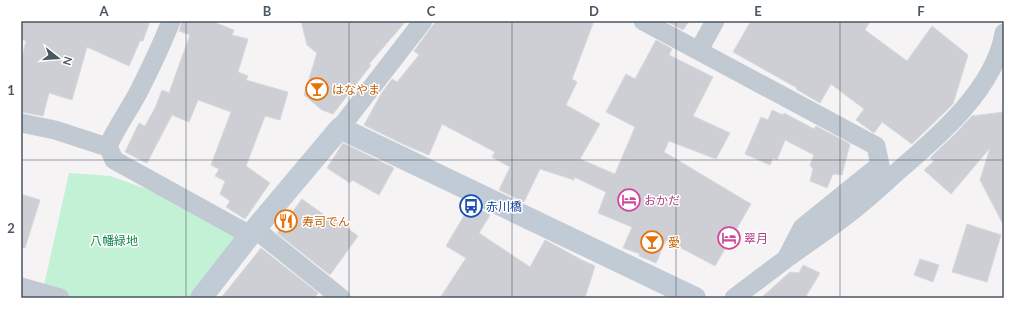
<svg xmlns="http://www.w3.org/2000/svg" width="1025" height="319" font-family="Lato,'Noto Sans JP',sans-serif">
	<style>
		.green { fill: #c3f1d5 }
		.building { fill: #cdcfd5; stroke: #d7d9de }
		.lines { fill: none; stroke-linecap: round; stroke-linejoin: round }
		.street { stroke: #c1cad2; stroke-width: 19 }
		.secondary { stroke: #c1cbd6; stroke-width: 22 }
		.grid { fill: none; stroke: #4a5661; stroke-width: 1; stroke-opacity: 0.55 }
		.labels { text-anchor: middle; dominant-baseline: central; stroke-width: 3; stroke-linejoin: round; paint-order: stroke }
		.food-label { font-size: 12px; fill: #c56008; stroke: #fff; text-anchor: start }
		.hotel-label { font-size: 12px; fill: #b23c85; stroke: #fff; text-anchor: start }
		.transit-label { font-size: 12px; fill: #164399; stroke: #fff; text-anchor: start }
		.park-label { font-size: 12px; fill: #17864f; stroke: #fff }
		.neatline { fill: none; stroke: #4a5661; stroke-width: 1.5 }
		.grid-label { font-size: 13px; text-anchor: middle; font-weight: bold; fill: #4a5661 }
	</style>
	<rect width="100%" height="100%" fill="#f5f3f3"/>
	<polygon class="green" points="69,173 110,176 158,193 236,236 190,298 73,298 43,290"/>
	<g class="building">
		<polygon points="21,21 150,21 143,41 140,41 129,66 87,47 72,100 49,93 43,116 21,112 21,61 26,41 21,39"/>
		<polygon points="182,21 211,21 234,30 232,35 248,39 238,72 248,76 246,80 288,92 280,120 265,116 246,166 270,183 245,219 226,207 230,201 220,194 225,181 215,176 219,169 211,165 231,112 198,100 189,122 172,115 147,163 125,152 139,123 145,126 155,108 162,90 169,93 190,35 179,31"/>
		<polygon points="301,21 406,21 369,64 371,65 333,114 322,110 304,95 317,53 307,45"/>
		<polygon points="436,21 594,21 572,79 577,82 566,105 600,124 580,159 615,174 635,127 606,112 626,74 635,79 656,40 672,49 669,55 713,77 693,116 730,133 716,159 669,141 664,152 751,204 715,266 666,240 656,263 639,256 640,254 623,248 632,227 598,213 606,192 574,177 574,180 540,169 524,202 499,190 510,167 492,157 495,152 442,124 429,155 405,145 364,125 381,94 392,79 397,82 419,55 414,51"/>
		<polygon points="666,21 689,21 683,30"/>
		<polygon points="751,21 870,21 865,30 907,61 932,26 968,55 953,104 912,144 882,122 874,133 856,120 864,109 831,84 820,103 796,89 797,88 733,52"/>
		<polygon points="772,110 783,115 784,113 814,129 816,126 850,144 842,175 833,174 827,188 810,181 813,169 810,165 814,155 785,140 777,160 773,158 770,165 745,154 761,117 768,120"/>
		<polygon points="1004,112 1004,226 980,180 990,148 951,194 924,170 934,161 930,158 955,134 972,116"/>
		<polygon points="343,143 394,168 379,195 352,180 350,183 327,168"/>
		<polygon points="21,194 40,200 25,248 21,247"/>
		<polygon points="302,199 337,224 339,222 358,236 330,275 277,233"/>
		<polygon points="471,204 490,215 479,233 530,267 545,240 582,260 595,266 585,298 440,298 466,258 446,246"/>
		<polygon points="967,224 1001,235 987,282 952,272"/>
		<polygon points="261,248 318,293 314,298 221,298"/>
		<polygon points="920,259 939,265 933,282 914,275"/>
		<polygon points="803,265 820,273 805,298 761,298 790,272 799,273"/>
	</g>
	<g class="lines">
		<g class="street">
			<path d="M171 21C162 44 151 67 140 89 130 109 117 126 108 146L114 160 250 235"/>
			<polyline points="643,21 876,146 880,165 802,228 786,259 734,298"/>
			<polyline points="699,50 715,21"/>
			<polyline points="21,123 55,130 101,145 108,146"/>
			<polyline points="340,128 423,21"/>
			<polyline points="255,229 341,298"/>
			<path d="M790 256C812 240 836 224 857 207 871 196 885 183 898 171 939 136 995 88 1004 33"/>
			<polyline points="21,287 60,298"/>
		</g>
		<polyline class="secondary" points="201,298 250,235 340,128 695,298"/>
	</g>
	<path class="grid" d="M186 21V298M349 21V298M512 21V298M676 21V298M840 21V298M21 160H1004"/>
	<defs>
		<g id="bar-ring" transform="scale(1.15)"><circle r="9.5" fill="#fff" stroke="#e8710a" stroke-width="1.5"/><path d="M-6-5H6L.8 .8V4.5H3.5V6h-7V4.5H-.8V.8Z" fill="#e8710a"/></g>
		<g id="hotel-ring" transform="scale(1.15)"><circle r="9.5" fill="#fff" stroke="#d1479c" stroke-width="1.5"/><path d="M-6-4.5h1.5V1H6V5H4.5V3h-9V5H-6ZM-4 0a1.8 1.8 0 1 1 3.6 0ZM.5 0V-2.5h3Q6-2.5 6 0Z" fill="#d1479c"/></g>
		<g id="bus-ring" transform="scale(1.15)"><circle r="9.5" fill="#fff" stroke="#1a4fb4" stroke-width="1.5"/><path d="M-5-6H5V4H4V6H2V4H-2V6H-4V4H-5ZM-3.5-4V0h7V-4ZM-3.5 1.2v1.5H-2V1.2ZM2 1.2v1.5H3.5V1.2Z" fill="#1a4fb4"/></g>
		<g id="restaurant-ring" transform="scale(1.15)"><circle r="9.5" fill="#fff" stroke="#e8710a" stroke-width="1.5"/><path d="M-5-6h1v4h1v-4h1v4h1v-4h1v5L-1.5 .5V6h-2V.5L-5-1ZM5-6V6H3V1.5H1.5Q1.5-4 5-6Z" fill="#e8710a"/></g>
	</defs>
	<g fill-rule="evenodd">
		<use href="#bar-ring" x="317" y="89"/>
		<use href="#hotel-ring" x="629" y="200"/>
		<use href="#bus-ring" x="471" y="206"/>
		<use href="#restaurant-ring" x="286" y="221"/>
		<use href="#hotel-ring" x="729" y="238"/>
		<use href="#bar-ring" x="652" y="242"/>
	</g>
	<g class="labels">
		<g class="food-label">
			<text x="332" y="89">はなやま</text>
			<text x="302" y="221">寿司でん</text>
			<text x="668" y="242">愛</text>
		</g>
		<g class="hotel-label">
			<text x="644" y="200">おかだ</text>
			<text x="744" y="238">翠月</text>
		</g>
		<g class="transit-label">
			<text x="486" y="206">赤川橋</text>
		</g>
		<g class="park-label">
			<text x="114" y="240">八幡緑地</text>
		</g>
	</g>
	<rect width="1025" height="319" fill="none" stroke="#ffffff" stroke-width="44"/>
	<g transform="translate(58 58) rotate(107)" stroke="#ffffff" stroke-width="3" paint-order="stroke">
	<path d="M0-3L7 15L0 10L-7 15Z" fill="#4a5661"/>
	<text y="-6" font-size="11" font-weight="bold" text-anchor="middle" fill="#4a5661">N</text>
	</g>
	<rect x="22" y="22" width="981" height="275" class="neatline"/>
	<g class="grid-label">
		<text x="104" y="16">A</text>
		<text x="267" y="16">B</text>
		<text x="431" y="16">C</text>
		<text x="594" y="16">D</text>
		<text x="758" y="16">E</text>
		<text x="921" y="16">F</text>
		<text x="11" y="95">1</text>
		<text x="11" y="233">2</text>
	</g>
</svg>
